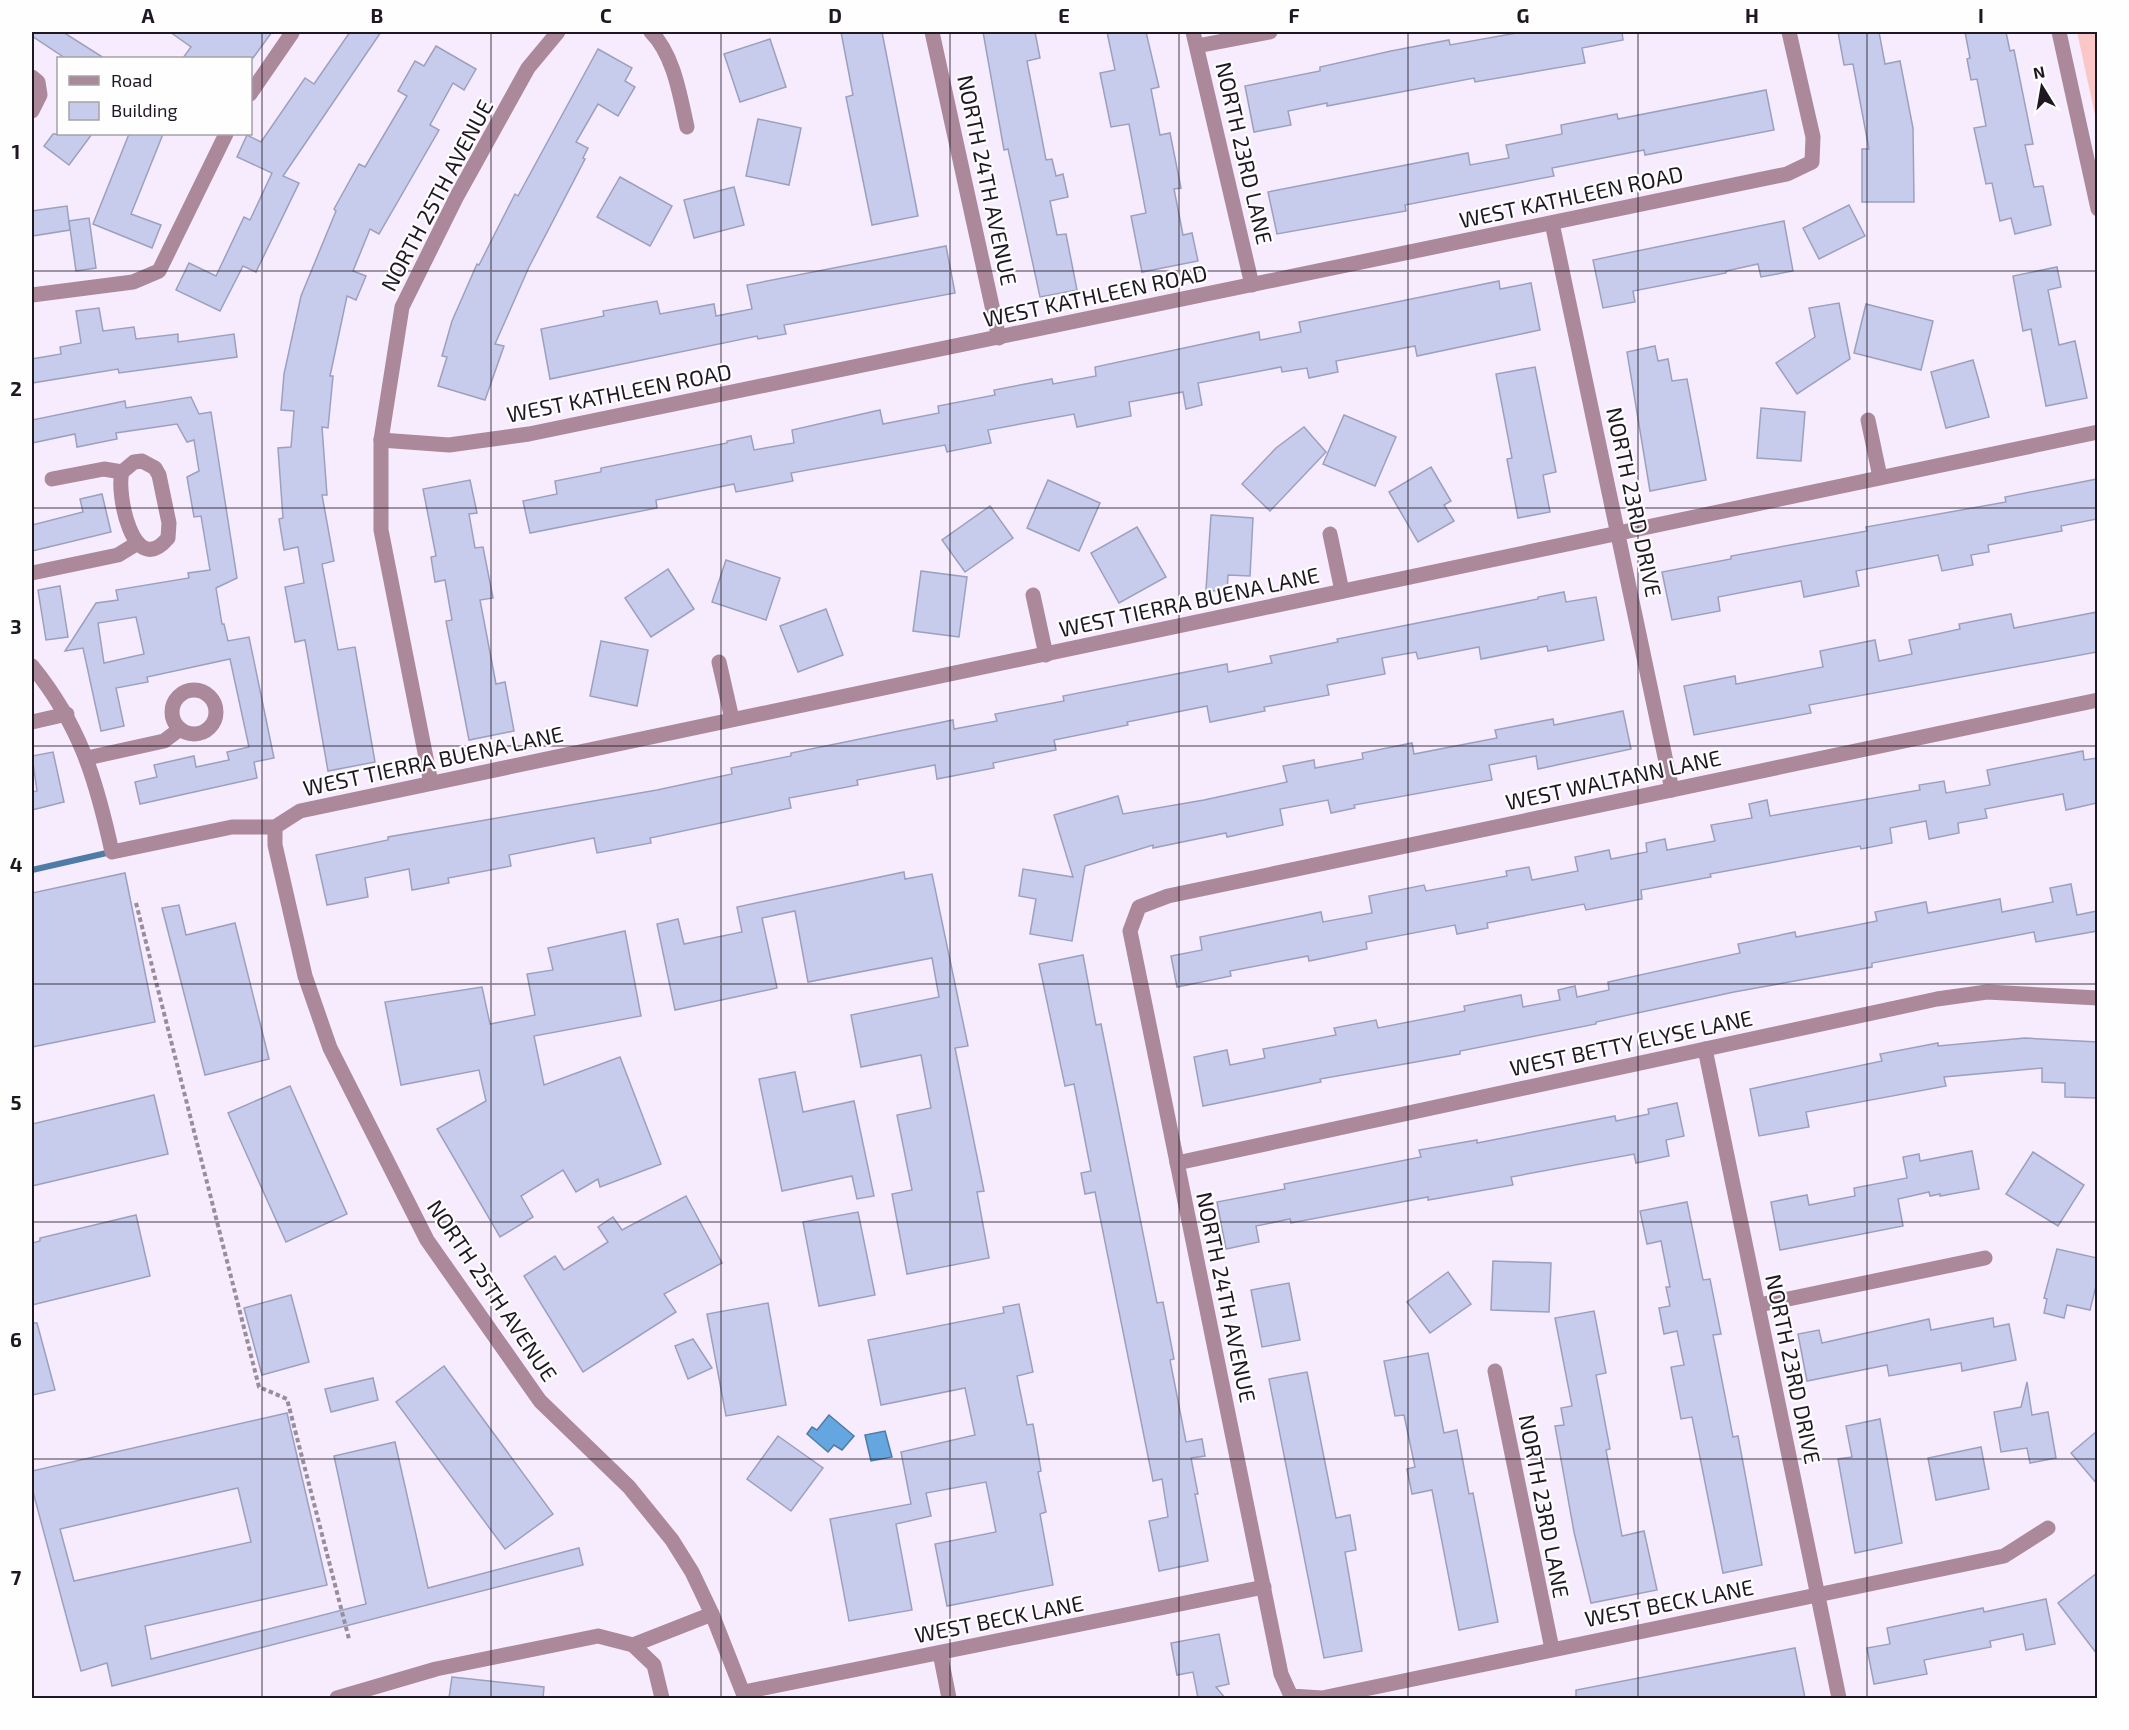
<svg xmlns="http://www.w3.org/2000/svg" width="2129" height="1730" font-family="'Exo 2',sans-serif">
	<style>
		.green { fill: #fac7c6 }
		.water { fill: #63a6e0; stroke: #4f7ba7; stroke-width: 1.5 }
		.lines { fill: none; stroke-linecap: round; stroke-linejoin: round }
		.stream { stroke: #4f7ba7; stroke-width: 6 }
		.building { fill: #c7cced; stroke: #9ca0bf; stroke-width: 1.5; fill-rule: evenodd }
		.path { stroke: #978d9d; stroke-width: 4; stroke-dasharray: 4.5 3; stroke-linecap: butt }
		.minor { stroke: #ab889a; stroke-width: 15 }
		.grid { fill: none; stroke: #1f1823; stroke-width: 1.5; stroke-opacity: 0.55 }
		.labels { text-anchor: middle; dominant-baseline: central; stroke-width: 4.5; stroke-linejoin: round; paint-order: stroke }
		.street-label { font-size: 22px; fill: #1f1823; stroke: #fefefe }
		.neatline { fill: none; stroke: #1f1823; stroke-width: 2 }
		.grid-label { font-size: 20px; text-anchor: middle; font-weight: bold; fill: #1f1823 }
	</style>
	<rect width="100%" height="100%" fill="#f7ebfe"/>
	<polygon class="green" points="2077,32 2097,32 2097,124"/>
	<g class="water">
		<polygon points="829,1415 854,1436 842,1450 834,1445 828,1452 807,1434 812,1427 817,1430"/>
		<polygon points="885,1431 892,1457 871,1461 865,1435"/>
	</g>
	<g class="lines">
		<polyline class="stream" points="32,870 111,852"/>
	</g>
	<g class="building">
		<polygon points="32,32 63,32 104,58 65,58 32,36"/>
		<polygon points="170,32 272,32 253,58 183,58 191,47"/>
		<polygon points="350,32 381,32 283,176 299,183 256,272 243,266 220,311 176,290 189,263 216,276 244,217 250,220 272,173 237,157 247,135 261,142 305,78 314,84"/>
		<polygon points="841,32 882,32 918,216 872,225 846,97 853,95"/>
		<polygon points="983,32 1035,32 1040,58 1027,61 1046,160 1052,159 1056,176 1063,174 1068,197 1050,201 1057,235 1066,234 1077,290 1040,297 1008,149 1004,150"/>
		<polygon points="1107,32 1146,32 1159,87 1151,89 1160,135 1170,133 1181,188 1174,189 1183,235 1192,233 1198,261 1142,272 1131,216 1146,213 1129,124 1111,127 1100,73 1115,70"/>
		<polygon points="1522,32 1622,32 1623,40 1582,48 1585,63 1475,82 1474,78 1327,106 1327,103 1288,111 1291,125 1254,132 1245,86 1320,71 1320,67 1391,51 1449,40 1450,45"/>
		<polygon points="1838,32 1879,32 1885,64 1900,61 1913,128 1914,202 1862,202 1862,149 1869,149 1853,64 1844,65"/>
		<polygon points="1965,32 2006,32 2010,51 2014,50 2033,144 2025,145 2034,187 2043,186 2051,225 2015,234 2011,218 2000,221 1992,183 1986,184 1974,128 1986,126 1977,79 1971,80 1967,59 1970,58"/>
		<polygon points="770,39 786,87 740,102 724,54"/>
		<polygon points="436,46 476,69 464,90 453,83 430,125 439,130 379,234 370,229 353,271 366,276 356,300 347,296 330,376 333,376 328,428 322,427 327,495 322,495 334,561 322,564 338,650 355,647 375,762 328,771 305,640 295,642 285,587 304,583 298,547 284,550 279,519 283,518 278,448 291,447 294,411 281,410 284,374 301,296 336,211 334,209 359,164 365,167 407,96 398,91 415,61 424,66"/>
		<polygon points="598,49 632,68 625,81 635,87 618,116 598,104 576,142 588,148 583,158 585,159 529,267 495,344 504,346 485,400 438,386 447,357 442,356 452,321 477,264 479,265 515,194 518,196"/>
		<polygon points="1766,90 1774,130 1645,155 1644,150 1552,168 1554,176 1405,205 1406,211 1277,234 1268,192 1468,153 1470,165 1509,158 1506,145 1562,134 1561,125 1617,114 1618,119"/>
		<polygon points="758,119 801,128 789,185 746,176"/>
		<polygon points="53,134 92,134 69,165 44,146"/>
		<polygon points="129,134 163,134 131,214 161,225 152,248 93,224"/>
		<polygon points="620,177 672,206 650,246 597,217"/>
		<polygon points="734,187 744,225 694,238 684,200"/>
		<polygon points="1849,205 1865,236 1819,259 1803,228"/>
		<polygon points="67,206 70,230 32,236 32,211"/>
		<polygon points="89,218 96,268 76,271 69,221"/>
		<polygon points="1784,221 1793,271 1761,277 1758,264 1726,271 1726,273 1633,291 1635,302 1603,308 1593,260"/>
		<polygon points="946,246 955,293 784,325 786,334 758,339 757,336 550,379 541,329 604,316 603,311 657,301 660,314 714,304 716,316 752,309 747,285"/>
		<polygon points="2057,267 2061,287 2048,290 2059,345 2075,341 2087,398 2046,406 2031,329 2023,331 2013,276"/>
		<polygon points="1499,281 1500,289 1531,283 1540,330 1417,356 1415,346 1336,361 1338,372 1309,378 1307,368 1282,372 1281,367 1198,383 1202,405 1186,409 1183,392 1129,402 1131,416 1077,427 1074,414 988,430 991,443 947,452 945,445 791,473 793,481 736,492 734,484 656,500 657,508 530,533 523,501 557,494 555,481 601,472 601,468 727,443 727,441 751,436 754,450 794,443 792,430 880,410 883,424 939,413 938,406 995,395 994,390 1052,379 1053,384 1096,376 1095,367 1259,332 1260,340 1301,332 1299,322"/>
		<polygon points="1839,303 1850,359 1797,394 1776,363 1815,337 1809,308"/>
		<polygon points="1866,304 1933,321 1921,370 1854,353"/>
		<polygon points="99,308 103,331 134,327 136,339 178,334 178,342 234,334 237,357 119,373 118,369 32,383 32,359 61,354 60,347 81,343 76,311"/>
		<polygon points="1655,346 1658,361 1668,359 1672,381 1687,379 1706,480 1650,491 1627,352"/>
		<polygon points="1973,360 1989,417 1946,428 1931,372"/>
		<polygon points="1535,367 1556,472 1543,475 1550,512 1518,518 1507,459 1512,458 1496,374"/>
		<path d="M191 397 199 414 211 412 237 578 216 588 222 624H224L228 641 249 637 274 758 254 762 257 778 140 804 135 782 157 777 154 765 194 756 196 767 229 760 227 752 249 747 230 659 147 677 148 682 116 688 124 726 101 731 83 648 65 651 96 603 118 600 116 590 189 578 188 573 210 570 201 516 194 517 187 477 199 471 194 440 187 442 177 424 116 433 117 439 77 447 75 434 32 443V420L125 401 126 408ZM136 617 144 654 104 663 98 623Z"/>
		<polygon points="1761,408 1805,412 1801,461 1757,458"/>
		<polygon points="1344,415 1396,437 1375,486 1323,464"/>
		<polygon points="1304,427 1326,452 1270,511 1242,484 1276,448"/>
		<polygon points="1431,467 1451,501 1444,505 1454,521 1418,542 1389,492"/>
		<polygon points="2097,479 2097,519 2061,526 2062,531 1988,545 1989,552 1971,555 1973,565 1942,571 1938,555 1856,571 1859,586 1804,597 1801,581 1718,597 1720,611 1672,620 1662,572 1731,559 1731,556 1867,531 1866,527 2006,502 2005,497"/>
		<polygon points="470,480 477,513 469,514 475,548 483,547 493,598 480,600 496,684 505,682 514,731 469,740 446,621 452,620 445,580 435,582 431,557 436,556 423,489"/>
		<polygon points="1048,480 1100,503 1079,551 1027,528"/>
		<polygon points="102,494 111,532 32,551 32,525 83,512 80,499"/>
		<polygon points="990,506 1013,538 965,572 942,540"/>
		<polygon points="1211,515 1253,518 1250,576 1228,575 1227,592 1206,590"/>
		<polygon points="1137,527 1166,577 1119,603 1091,553"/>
		<polygon points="726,560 780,578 766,620 712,602"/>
		<polygon points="668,569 694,609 651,637 625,598"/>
		<polygon points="921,571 967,577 959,637 913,631"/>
		<polygon points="60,586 68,637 46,640 38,590"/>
		<polygon points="1564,592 1566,602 1596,597 1604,640 1548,651 1547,646 1481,659 1479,647 1418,659 1416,652 1382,658 1385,674 1327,685 1329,695 1264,707 1265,711 1210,722 1207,706 1127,722 1128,725 1054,740 1056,750 993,763 994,768 937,779 935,765 857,780 858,785 789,798 791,808 650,838 651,843 597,853 594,838 509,855 511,866 448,878 449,883 412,890 409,869 365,878 368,897 327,905 316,855 388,840 388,837 657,790 732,774 731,768 791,756 791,753 953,720 954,729 997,721 995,714 1064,701 1063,696 1227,664 1228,672 1272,663 1270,656 1338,642 1337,639 1538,599 1538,597"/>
		<polygon points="826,609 843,655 798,672 780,626"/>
		<polygon points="2097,612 2097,652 1809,705 1811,713 1694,735 1684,686 1735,676 1736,684 1823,667 1820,651 1875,640 1879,661 1912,654 1909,640 1960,629 1959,624 2011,614 2014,628"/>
		<polygon points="601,641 648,650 637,706 590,696"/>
		<polygon points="1623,711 1631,749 1538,769 1536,756 1489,765 1492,780 1354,805 1355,808 1331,813 1328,800 1280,809 1283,825 1227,837 1226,833 1153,848 1153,845 1085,866 1072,941 1030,934 1036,899 1019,896 1023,869 1073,877 1054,815 1118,796 1123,814 1204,800 1287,782 1283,766 1314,760 1315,768 1363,759 1362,753 1412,743 1414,754 1497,738 1495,730 1553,719 1554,725"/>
		<polygon points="2083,751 2084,760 2097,758 2097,803 2066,810 2063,794 1985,809 1987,818 1958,823 1959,833 1929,839 1926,821 1890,828 1892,843 1861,849 1860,846 1710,874 1711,877 1641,890 1642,899 1586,910 1584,904 1487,923 1488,928 1457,934 1455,925 1366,942 1367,949 1309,961 1308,956 1230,971 1231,976 1177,987 1171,956 1202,950 1200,937 1321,912 1323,922 1372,913 1369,896 1424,885 1426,891 1507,876 1506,871 1529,867 1532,880 1578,871 1575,857 1609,850 1611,859 1647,852 1646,843 1665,839 1667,850 1715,841 1711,825 1752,818 1749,804 1767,800 1770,816 1920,790 1919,785 1944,781 1946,793 1990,785 1987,770"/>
		<polygon points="53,752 64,802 32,810 32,792 37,791 32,756"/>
		<polygon points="904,872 905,879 932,874 968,1046 955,1048 984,1191 977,1192 989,1258 907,1274 892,1194 912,1190 897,1115 931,1108 921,1055 861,1067 851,1015 939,997 932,958 808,982 795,911 762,918 777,988 675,1010 657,924 678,919 684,944 742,932 737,907"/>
		<polygon points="125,873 155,1022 32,1047 32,893"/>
		<polygon points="2071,884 2077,915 2097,911 2097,931 2036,942 2034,932 1872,963 1872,967 1734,992 1596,1022 1596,1024 1460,1051 1460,1054 1320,1079 1321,1082 1203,1106 1194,1057 1227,1050 1230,1065 1265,1058 1263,1049 1336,1035 1334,1028 1376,1020 1378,1028 1465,1011 1464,1006 1521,995 1523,1007 1560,1000 1558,990 1575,986 1577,997 1609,990 1608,982 1740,953 1738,944 1795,932 1796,937 1877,921 1875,912 1926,902 1928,913 2000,899 2002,912 2053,902 2050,888"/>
		<polygon points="179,905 186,935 235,923 269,1059 205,1075 162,908"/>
		<polygon points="625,931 641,1016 534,1036 544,1085 620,1057 661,1164 600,1187 598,1179 576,1192 563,1170 521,1196 533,1217 500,1237 437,1129 486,1101 479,1070 401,1085 385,1002 482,987 490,1024 535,1015 527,974 553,970 548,948"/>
		<polygon points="1083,955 1096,1025 1101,1024 1157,1303 1163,1302 1174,1359 1170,1360 1186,1442 1202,1439 1205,1456 1191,1458 1198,1494 1195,1494 1208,1561 1159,1571 1149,1521 1168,1517 1162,1479 1153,1481 1095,1192 1085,1194 1081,1173 1091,1171 1074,1084 1065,1086 1039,964"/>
		<polygon points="2025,1038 2097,1042 2096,1098 2065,1097 2065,1083 2042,1082 2042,1068 1944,1077 1946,1086 1806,1112 1809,1127 1759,1136 1750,1089 1882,1061 1880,1054 1938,1043 1938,1046"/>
		<polygon points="795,1072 803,1112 854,1101 874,1196 857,1199 852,1176 782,1191 759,1079"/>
		<polygon points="290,1086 347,1214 286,1242 228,1113"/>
		<polygon points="154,1095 168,1154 32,1186 32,1124"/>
		<polygon points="1677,1103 1684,1136 1666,1140 1669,1156 1636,1163 1634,1154 1511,1177 1513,1185 1428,1200 1428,1197 1291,1223 1290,1219 1256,1226 1259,1242 1226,1249 1217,1202 1285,1189 1284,1184 1421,1157 1419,1150 1477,1140 1477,1143 1615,1116 1616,1121 1649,1114 1648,1109"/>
		<polygon points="1972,1151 1979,1189 1940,1196 1940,1194 1930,1196 1929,1192 1898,1199 1903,1226 1780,1250 1771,1202 1807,1195 1809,1205 1855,1196 1854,1188 1907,1178 1903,1157 1919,1154 1920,1161"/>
		<polygon points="2033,1152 2084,1185 2058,1226 2006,1194"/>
		<polygon points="686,1196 722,1263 664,1294 676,1312 583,1372 524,1276 555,1256 564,1270 608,1242 598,1227 613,1217 622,1230"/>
		<polygon points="1687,1202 1703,1280 1710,1279 1721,1334 1713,1335 1733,1437 1738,1436 1762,1565 1723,1573 1692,1417 1681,1419 1671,1367 1684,1365 1677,1331 1664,1334 1659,1308 1670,1306 1666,1287 1670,1287 1661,1241 1647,1244 1640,1211"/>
		<polygon points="858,1212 875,1295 819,1306 803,1222"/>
		<polygon points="136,1215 150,1276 32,1305 32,1243 40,1241 40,1238"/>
		<polygon points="2057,1249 2097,1258 2097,1282 2090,1310 2067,1305 2064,1318 2044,1313 2047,1299 2044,1298"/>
		<polygon points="1493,1261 1551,1263 1549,1312 1491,1310"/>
		<polygon points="1448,1272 1471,1304 1430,1333 1407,1302"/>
		<polygon points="1289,1283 1300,1340 1262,1347 1251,1290"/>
		<polygon points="291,1295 309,1362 262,1375 244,1308"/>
		<polygon points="768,1303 786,1405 726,1416 707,1314"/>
		<polygon points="1019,1304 1033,1372 1017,1376 1027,1425 1033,1424 1036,1441 1041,1471 1038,1472 1046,1512 1040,1514 1053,1585 947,1606 935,1544 996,1532 986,1482 926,1493 931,1516 896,1524 912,1610 849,1621 830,1519 911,1504 901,1452 975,1435 965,1388 881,1405 868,1340 1004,1313 1003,1307"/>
		<polygon points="1594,1311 1606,1373 1596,1375 1610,1449 1606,1450 1622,1536 1644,1531 1657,1590 1591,1603 1574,1532 1555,1426 1564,1425 1561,1408 1572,1406 1555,1318"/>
		<polygon points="1993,1318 1994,1327 2009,1324 2016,1360 1962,1371 1961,1363 1889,1376 1887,1365 1807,1381 1798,1334 1819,1330 1822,1343 1929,1319 1931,1330"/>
		<polygon points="32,1323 37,1323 55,1390 32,1395"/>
		<polygon points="693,1339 712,1368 688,1379 675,1346"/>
		<polygon points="1428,1353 1444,1433 1457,1430 1469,1494 1473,1493 1498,1622 1459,1630 1432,1490 1412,1494 1407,1469 1415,1467 1404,1415 1395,1416 1384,1361"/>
		<polygon points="444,1366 553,1514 505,1549 396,1402"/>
		<polygon points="1307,1372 1336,1518 1350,1515 1356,1550 1345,1552 1362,1651 1324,1658 1269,1379"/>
		<polygon points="373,1378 378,1400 331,1412 325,1389"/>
		<polygon points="2027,1382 2032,1415 2048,1412 2056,1458 2030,1463 2027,1448 2001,1452 1994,1412 2021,1407"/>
		<path d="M287 1413 327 1585 145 1626 151 1659 366 1604 334 1456 395 1442 428 1588 579 1548 583 1565 112 1686 107 1663 81 1671 32 1488V1471ZM238 1488 251 1542 74 1581 60 1529Z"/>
		<polygon points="1880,1419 1902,1543 1855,1553 1838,1459 1852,1457 1846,1426"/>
		<polygon points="2097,1431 2097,1484 2071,1453"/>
		<polygon points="778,1436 823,1468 791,1511 747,1479"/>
		<polygon points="1981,1447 1989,1489 1936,1500 1928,1458"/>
		<polygon points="2097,1573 2097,1654 2058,1603"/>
		<polygon points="2046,1599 2055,1644 2026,1650 2023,1634 1990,1641 1991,1647 1924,1660 1927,1674 1874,1684 1867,1648 1890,1644 1887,1628 1983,1608 1984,1612"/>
		<polygon points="1219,1634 1229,1684 1216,1687 1225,1698 1198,1698 1193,1672 1177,1675 1171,1643"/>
		<polygon points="1795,1648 1805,1698 1576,1698 1576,1690"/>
		<polygon points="452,1677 544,1687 543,1698 449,1698"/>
	</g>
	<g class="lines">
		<polyline class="path" points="136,903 259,1387 287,1399 349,1639"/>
		<g class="minor">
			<path d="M651 32C674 55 680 96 687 127"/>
			<polyline points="932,32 999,338"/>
			<polyline points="1193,32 1252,285"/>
			<polyline points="2059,32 2098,209"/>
			<polyline points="1197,46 1270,32"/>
			<polyline points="32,77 38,82 40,95 32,111"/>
			<polyline points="250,94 292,33 289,32"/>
			<polyline points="1552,223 1672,790"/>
			<polyline points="32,295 133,282 159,271 226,134"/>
			<polyline points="1868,420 1880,477"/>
			<polyline points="381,440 449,445 529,434 1787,174 1812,162 1813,137 1789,32"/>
			<path d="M142 461 155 468 159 475 169 523 168 538C133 580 116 493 122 472L134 462Z"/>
			<polyline points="52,479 104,469 122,472"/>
			<polyline points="1330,534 1342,591"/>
			<polyline points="32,573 118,555 136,544"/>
			<polyline points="1033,595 1046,655"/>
			<polyline points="719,662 732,719"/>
			<path d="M32 666C80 725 96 779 112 852L232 827H275L300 811 2098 432"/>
			<circle cx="194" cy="712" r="22"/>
			<polyline points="32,722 67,714"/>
			<polyline points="87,758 164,741 180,729"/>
			<polyline points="431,783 381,530 381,440 402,307 457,196 528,68 558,32"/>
			<polyline points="275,827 275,845 305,976 330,1048 427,1240 540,1401 629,1487 672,1540 692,1572 712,1614 745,1698"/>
			<polyline points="1705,1049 1839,1698"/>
			<polyline points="1177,1163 1937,999 1987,992 2098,998"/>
			<polyline points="1759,1305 1985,1258"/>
			<polyline points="1495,1371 1552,1649"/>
			<polyline points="2048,1528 2004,1556 1322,1698 1291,1696 1281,1674 1130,931 1139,907 1168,896 2098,700"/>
			<polyline points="633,1645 712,1614"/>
			<polyline points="940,1653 949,1698"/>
			<polyline points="744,1692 1264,1587"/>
			<polyline points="337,1698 436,1669 598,1636 633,1645 654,1665 662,1698"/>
		</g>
	</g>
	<path class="grid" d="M262 32V1698M491 32V1698M721 32V1698M950 32V1698M1179 32V1698M1408 32V1698M1638 32V1698M1867 32V1698M32 271H2098M32 508H2098M32 746H2098M32 984H2098M32 1222H2098M32 1459H2098"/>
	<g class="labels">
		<g class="street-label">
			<text transform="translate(1245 153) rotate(77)">NORTH 23RD LANE</text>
			<text transform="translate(988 180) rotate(78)">NORTH 24TH AVENUE</text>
			<text transform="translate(436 195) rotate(-62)">NORTH 25TH AVENUE</text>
			<text transform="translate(1571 196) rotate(-12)">WEST KATHLEEN ROAD</text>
			<text transform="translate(1095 295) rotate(-12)">WEST KATHLEEN ROAD</text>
			<text transform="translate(619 392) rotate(-11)">WEST KATHLEEN ROAD</text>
			<text transform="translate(1635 502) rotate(78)">NORTH 23RD DRIVE</text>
			<text transform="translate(1189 601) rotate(-12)">WEST TIERRA BUENA LANE</text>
			<text transform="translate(433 760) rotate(-12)">WEST TIERRA BUENA LANE</text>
			<text transform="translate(1613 779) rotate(-12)">WEST WALTANN LANE</text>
			<text transform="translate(1631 1042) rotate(-12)">WEST BETTY ELYSE LANE</text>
			<text transform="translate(493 1290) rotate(56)">NORTH 25TH AVENUE</text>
			<text transform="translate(1227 1297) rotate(78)">NORTH 24TH AVENUE</text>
			<text transform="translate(1794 1369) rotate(78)">NORTH 23RD DRIVE</text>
			<text transform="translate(1545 1506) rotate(79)">NORTH 23RD LANE</text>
			<text transform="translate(1669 1602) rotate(-11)">WEST BECK LANE</text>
			<text transform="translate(999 1618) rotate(-11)">WEST BECK LANE</text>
		</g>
	</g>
	<rect width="2129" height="1730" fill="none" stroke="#fefefe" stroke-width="66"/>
	<rect x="57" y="57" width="195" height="78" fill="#fefefe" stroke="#a5a2a6" stroke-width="1.5"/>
	<rect x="69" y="76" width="30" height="9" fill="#ab889a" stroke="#a5a2a6" stroke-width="1.5"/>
	<text x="111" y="87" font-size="18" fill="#1f1823">Road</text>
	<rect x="69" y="102" width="30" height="18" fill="#c7cced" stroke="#a5a2a6" stroke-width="1.5"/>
	<text x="111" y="117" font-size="18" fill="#1f1823">Building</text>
	<g transform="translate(2042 87) rotate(349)" stroke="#fefefe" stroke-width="4.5" paint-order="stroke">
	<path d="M0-4.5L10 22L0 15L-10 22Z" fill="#1f1823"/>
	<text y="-9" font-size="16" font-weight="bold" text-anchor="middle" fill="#1f1823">N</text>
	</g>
	<rect x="33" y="33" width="2063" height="1664" class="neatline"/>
	<g class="grid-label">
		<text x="148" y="23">A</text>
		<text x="377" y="23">B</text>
		<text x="606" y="23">C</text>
		<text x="835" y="23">D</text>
		<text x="1064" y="23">E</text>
		<text x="1294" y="23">F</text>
		<text x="1523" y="23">G</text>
		<text x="1752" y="23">H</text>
		<text x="1981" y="23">I</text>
		<text x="16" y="159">1</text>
		<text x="16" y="396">2</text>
		<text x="16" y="634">3</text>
		<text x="16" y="872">4</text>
		<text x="16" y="1110">5</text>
		<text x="16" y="1347">6</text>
		<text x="16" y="1585">7</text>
	</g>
</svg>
